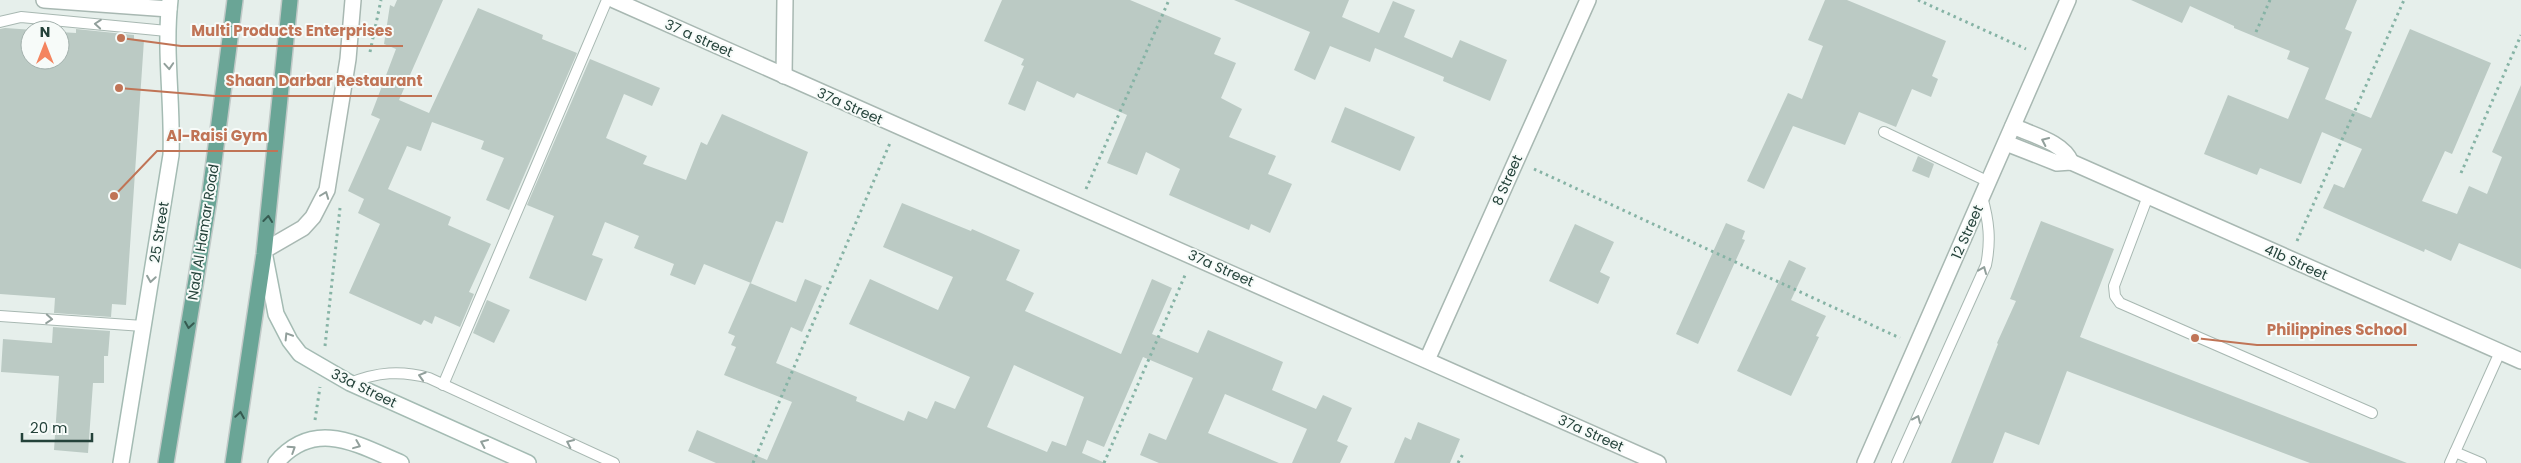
<svg xmlns="http://www.w3.org/2000/svg" width="2521" height="463" font-family="Poppins,sans-serif">
	<style>
		.building { fill: #bbcac4; fill-rule: evenodd }
		.lines { fill: none; stroke-linecap: round; stroke-linejoin: round }
		.lane-casing { stroke: #a8b8b2; stroke-width: 12 }
		.street-casing { stroke: #a8b8b2; stroke-width: 18 }
		.secondary-casing { stroke: #a4bbb3; stroke-width: 18 }
		.primary-casing { stroke: #c2cac8; stroke-width: 18 }
		.path { stroke: #86b3a5; stroke-width: 3; stroke-dasharray: 2.5 4; stroke-linecap: butt }
		.lane { stroke: #fff; stroke-width: 10 }
		.street { stroke: #fff; stroke-width: 15 }
		.secondary { stroke: #fff; stroke-width: 15 }
		.primary { stroke: #6aa596; stroke-width: 15 }
		.oneway { stroke: #92a09c }
		.oneway2 { stroke: #365b51 }
		.labels { text-anchor: middle; dominant-baseline: central; stroke-width: 4; stroke-linejoin: round; paint-order: stroke }
		.street-label { font-size: 14px; fill: #24423a; stroke: #f7fbf9 }
		.leader { fill: none; stroke: #c07456; stroke-width: 2 }
		.callout-dot { fill: #c07456; stroke: #f7fbf9; stroke-width: 2 }
		.callout-label { font-size: 15px; text-anchor: middle; font-weight: bold; fill: #c07456; stroke: #f7fbf9; stroke-width: 4; stroke-linejoin: round; paint-order: stroke }
	</style>
	<rect width="100%" height="100%" fill="#e6efeb"/>
	<g class="building">
		<polygon points="397,0 443,0 399,100 429,113 478,8 543,35 542,39 577,53 509,210 486,200 504,158 481,149 484,141 432,122 421,151 407,146 388,189 451,217 448,225 491,244 469,292 474,294 460,327 435,316 432,324 424,320 421,325 349,293 380,224 358,213 364,199 348,191 380,119 371,115 396,49 384,44 390,5 394,7"/>
		<polygon points="1002,0 1130,0 1221,38 1214,54 1236,63 1221,98 1242,109 1229,137 1276,156 1268,174 1292,184 1270,233 1251,224 1249,230 1169,195 1180,169 1146,152 1137,175 1107,163 1127,115 1077,93 1074,98 1037,81 1025,111 1008,104 1024,66 1021,65 1024,59 984,41"/>
		<polygon points="1234,0 1349,0 1342,17 1379,33 1393,1 1415,10 1404,37 1452,58 1460,40 1507,60 1490,101 1443,81 1444,77 1375,48 1370,62 1330,46 1315,80 1294,70 1310,32"/>
		<polygon points="1825,0 1847,0 1946,41 1932,76 1938,79 1931,97 1912,89 1896,127 1859,112 1845,145 1793,126 1764,189 1747,181 1788,93 1802,99 1823,46 1808,40"/>
		<polygon points="2131,0 2357,0 2345,29 2352,32 2325,99 2371,118 2410,29 2491,63 2452,154 2445,151 2422,201 2457,214 2469,186 2487,194 2502,157 2492,152 2521,85 2521,269 2459,243 2451,261 2425,249 2424,252 2323,208 2334,184 2344,188 2362,149 2322,132 2301,184 2260,168 2257,175 2204,154 2228,95 2288,119 2309,68 2287,59 2290,51 2234,28 2234,26 2190,6 2182,23"/>
		<polygon points="5,28 34,30 30,30 30,60 60,60 60,32 76,33 76,29 134,35 134,39 144,40 126,305 112,304 111,317 54,313 55,298 0,294 0,29"/>
		<polygon points="590,59 660,88 652,106 624,94 606,138 647,156 643,164 686,180 701,142 707,145 722,114 808,152 783,223 776,221 751,283 704,264 695,285 670,275 674,264 634,248 639,236 605,222 592,255 603,259 586,301 529,278 554,216 527,205"/>
		<polygon points="1345,107 1415,137 1400,171 1331,142"/>
		<polygon points="1918,156 1934,164 1929,178 1912,171"/>
		<path d="M902 203 971 231 972 229 1020 250 1006 280 1034 293 1025 311 1121 354 1152 279 1172 288 1152 334 1198 353 1208 330 1283 362 1272 390 1316 409 1323 395 1352 408 1337 441 1348 446 1340 463H1292L1307 429 1225 394 1208 433 1279 463H1159L1140 455 1149 433 1166 440 1193 378 1143 357 1104 447 1087 440 1082 453 1105 463H716L688 451 697 430 767 460 792 402 724 375 736 347 731 345 735 336 728 333 750 283 796 302 805 279 822 286 802 332 791 327 776 363 857 397 856 401 904 421 908 411 927 419 935 401 955 409 970 377 849 324 870 279 938 310 953 277 883 247ZM1014 365 1084 397 1066 446 1052 441 1047 452 987 427Z"/>
		<polygon points="2041,221 2114,249 2080,337 2407,463 2310,463 2067,371 2039,445 2005,432 1993,463 1951,463 1998,344 1997,343 2016,301 2010,299"/>
		<polygon points="1726,223 1745,231 1742,239 1745,240 1698,344 1676,334"/>
		<polygon points="1575,224 1614,242 1600,272 1610,277 1598,304 1549,281"/>
		<polygon points="1789,260 1806,268 1791,300 1826,316 1816,336 1819,337 1791,396 1737,371"/>
		<polygon points="487,300 510,310 494,343 473,333"/>
		<polygon points="53,327 110,331 108,356 104,356 104,383 93,383 88,453 54,450 59,376 1,372 3,339 52,343"/>
		<polygon points="1418,422 1460,439 1450,463 1394,463 1405,437 1411,440"/>
	</g>
	<g class="lines">
		<g class="lane-casing">
			<g id="lane">
				<polyline points="0,22 21,17 167,31"/>
				<polyline points="1884,132 1989,182"/>
				<polyline points="2148,196 2114,286 2115,296 2120,303 2372,413"/>
				<polyline points="0,316 143,326"/>
				<path d="M350 383C377 372 401 370 429 378L614 463"/>
				<polyline points="443,385 607,0"/>
				<polyline points="2455,452 2481,463"/>
				<path d="M1897 463 1986 265C1991 241 1989 221 1982 197"/>
				<polyline points="2450,463 2500,352"/>
			</g>
		</g>
		<g class="street-casing">
			<g id="street">
				<polyline points="44,0 169,9"/>
				<polyline points="614,0 1658,463"/>
				<polyline points="784,76 785,0"/>
				<path d="M2013 126C2032 135 2063 142 2071 162"/>
				<polyline points="2006,143 2057,163 2071,162 2521,361"/>
				<polyline points="265,250 303,228 313,217 327,190 348,59 353,0"/>
				<polyline points="1427,360 1588,0"/>
				<polyline points="1865,463 2068,0"/>
			</g>
		</g>
		<g class="secondary-casing">
			<g id="secondary">
				<polyline points="265,257 276,314 290,341 300,354 350,383 528,463"/>
				<path d="M121 463 171 155C173 103 164 52 170 0"/>
				<path d="M276 463C314 418 357 444 401 463"/>
			</g>
		</g>
		<g class="primary-casing">
			<g id="primary">
				<polyline points="166,463 209,200 235,0"/>
				<polyline points="233,463 264,254 290,0"/>
			</g>
		</g>
		<g class="path">
			<polyline points="1918,0 2026,49"/>
			<polyline points="2256,32 2270,0"/>
			<polyline points="370,52 381,0"/>
			<polyline points="1534,169 1900,338"/>
			<polyline points="2461,173 2521,35"/>
			<polyline points="1086,189 1169,0"/>
			<polyline points="2297,241 2404,0"/>
			<polyline points="325,346 340,208"/>
			<polyline points="315,420 320,387"/>
			<polyline points="753,463 890,143"/>
			<polyline points="1104,463 1186,273"/>
			<polyline points="1458,463 1463,454"/>
		</g>
		<use href="#lane" class="lane"/>
		<use href="#street" class="street"/>
		<use href="#secondary" class="secondary"/>
		<use href="#primary" class="primary"/>
	</g>
	<defs><path id="oneway-chevron" d="M-2-3.5L2.5 0L-2 3.5" fill="none" stroke-width="1.6" stroke-linecap="round" stroke-linejoin="round" transform="scale(1.25)"/></defs>
	<g class="oneway">
		<use href="#oneway-chevron" transform="translate(98 24) rotate(-175)"/>
		<use href="#oneway-chevron" transform="translate(169 66) rotate(86)"/>
		<use href="#oneway-chevron" transform="translate(2045 141) rotate(-155)"/>
		<use href="#oneway-chevron" transform="translate(325 195) rotate(-69)"/>
		<use href="#oneway-chevron" transform="translate(1983 270) rotate(-68)"/>
		<use href="#oneway-chevron" transform="translate(151 279) rotate(99)"/>
		<use href="#oneway-chevron" transform="translate(49 319) rotate(4)"/>
		<use href="#oneway-chevron" transform="translate(288 336) rotate(-122)"/>
		<use href="#oneway-chevron" transform="translate(422 376) rotate(-163)"/>
		<use href="#oneway-chevron" transform="translate(1917 419) rotate(-66)"/>
		<use href="#oneway-chevron" transform="translate(484 443) rotate(-156)"/>
		<use href="#oneway-chevron" transform="translate(570 443) rotate(-155)"/>
		<use href="#oneway-chevron" transform="translate(357 445) rotate(22)"/>
		<use href="#oneway-chevron" transform="translate(292 449) rotate(-33)"/>
	</g>
	<g class="oneway2">
		<use href="#oneway-chevron" transform="translate(268 219) rotate(-84)"/>
		<use href="#oneway-chevron" transform="translate(189 325) rotate(99)"/>
		<use href="#oneway-chevron" transform="translate(240 415) rotate(-81)"/>
	</g>
	<g class="labels">
		<g class="street-label">
			<text transform="translate(699 38) rotate(24)">37 a street</text>
			<text transform="translate(850 106) rotate(24)">37a Street</text>
			<text transform="translate(1507 180) rotate(-66)">8 Street</text>
			<text transform="translate(159 232) rotate(-81)">25 Street</text>
			<text transform="translate(203 232) rotate(-81)">Nad Al Hamar Road</text>
			<text transform="translate(1967 232) rotate(-66)">12 Street</text>
			<text transform="translate(2296 262) rotate(24)">41b Street</text>
			<text transform="translate(1221 268) rotate(24)">37a Street</text>
			<text transform="translate(364 388) rotate(26)">33a Street</text>
			<text transform="translate(1591 433) rotate(24)">37a Street</text>
		</g>
	</g>
	<path class="leader" d="M121 38L181 46H403M119 88L215 96H432M114 196L157 151H278M2195 338L2257 345H2417"/>
	<g class="callout-dot">
		<circle cx="121" cy="38" r="5"/>
		<circle cx="119" cy="88" r="5"/>
		<circle cx="114" cy="196" r="5"/>
		<circle cx="2195" cy="338" r="5"/>
	</g>
	<g class="callout-label">
		<text x="292" y="36">Multi Products Enterprises</text>
		<text x="324" y="86">Shaan Darbar Restaurant</text>
		<text x="217" y="141">Al-Raisi Gym</text>
		<text x="2337" y="335">Philippines School</text>
	</g>
	<g transform="translate(45 45)"><circle r="24" fill="#f7fbf9" stroke="#a3b1ad"/>
	<path d="M0-4L9 19L0 12L-9 19Z" fill="#f4845f"/>
	<text y="-8" font-size="14" font-weight="bold" text-anchor="middle" fill="#24423a">N</text>
	</g>
	<path d="M22 433v8h70v-8" fill="none" stroke="#24423a" stroke-width="2.5"/>
	<text x="30" y="433" font-size="15" fill="#24423a" stroke="#f7fbf9" stroke-width="4" paint-order="stroke">20 m</text>
</svg>
